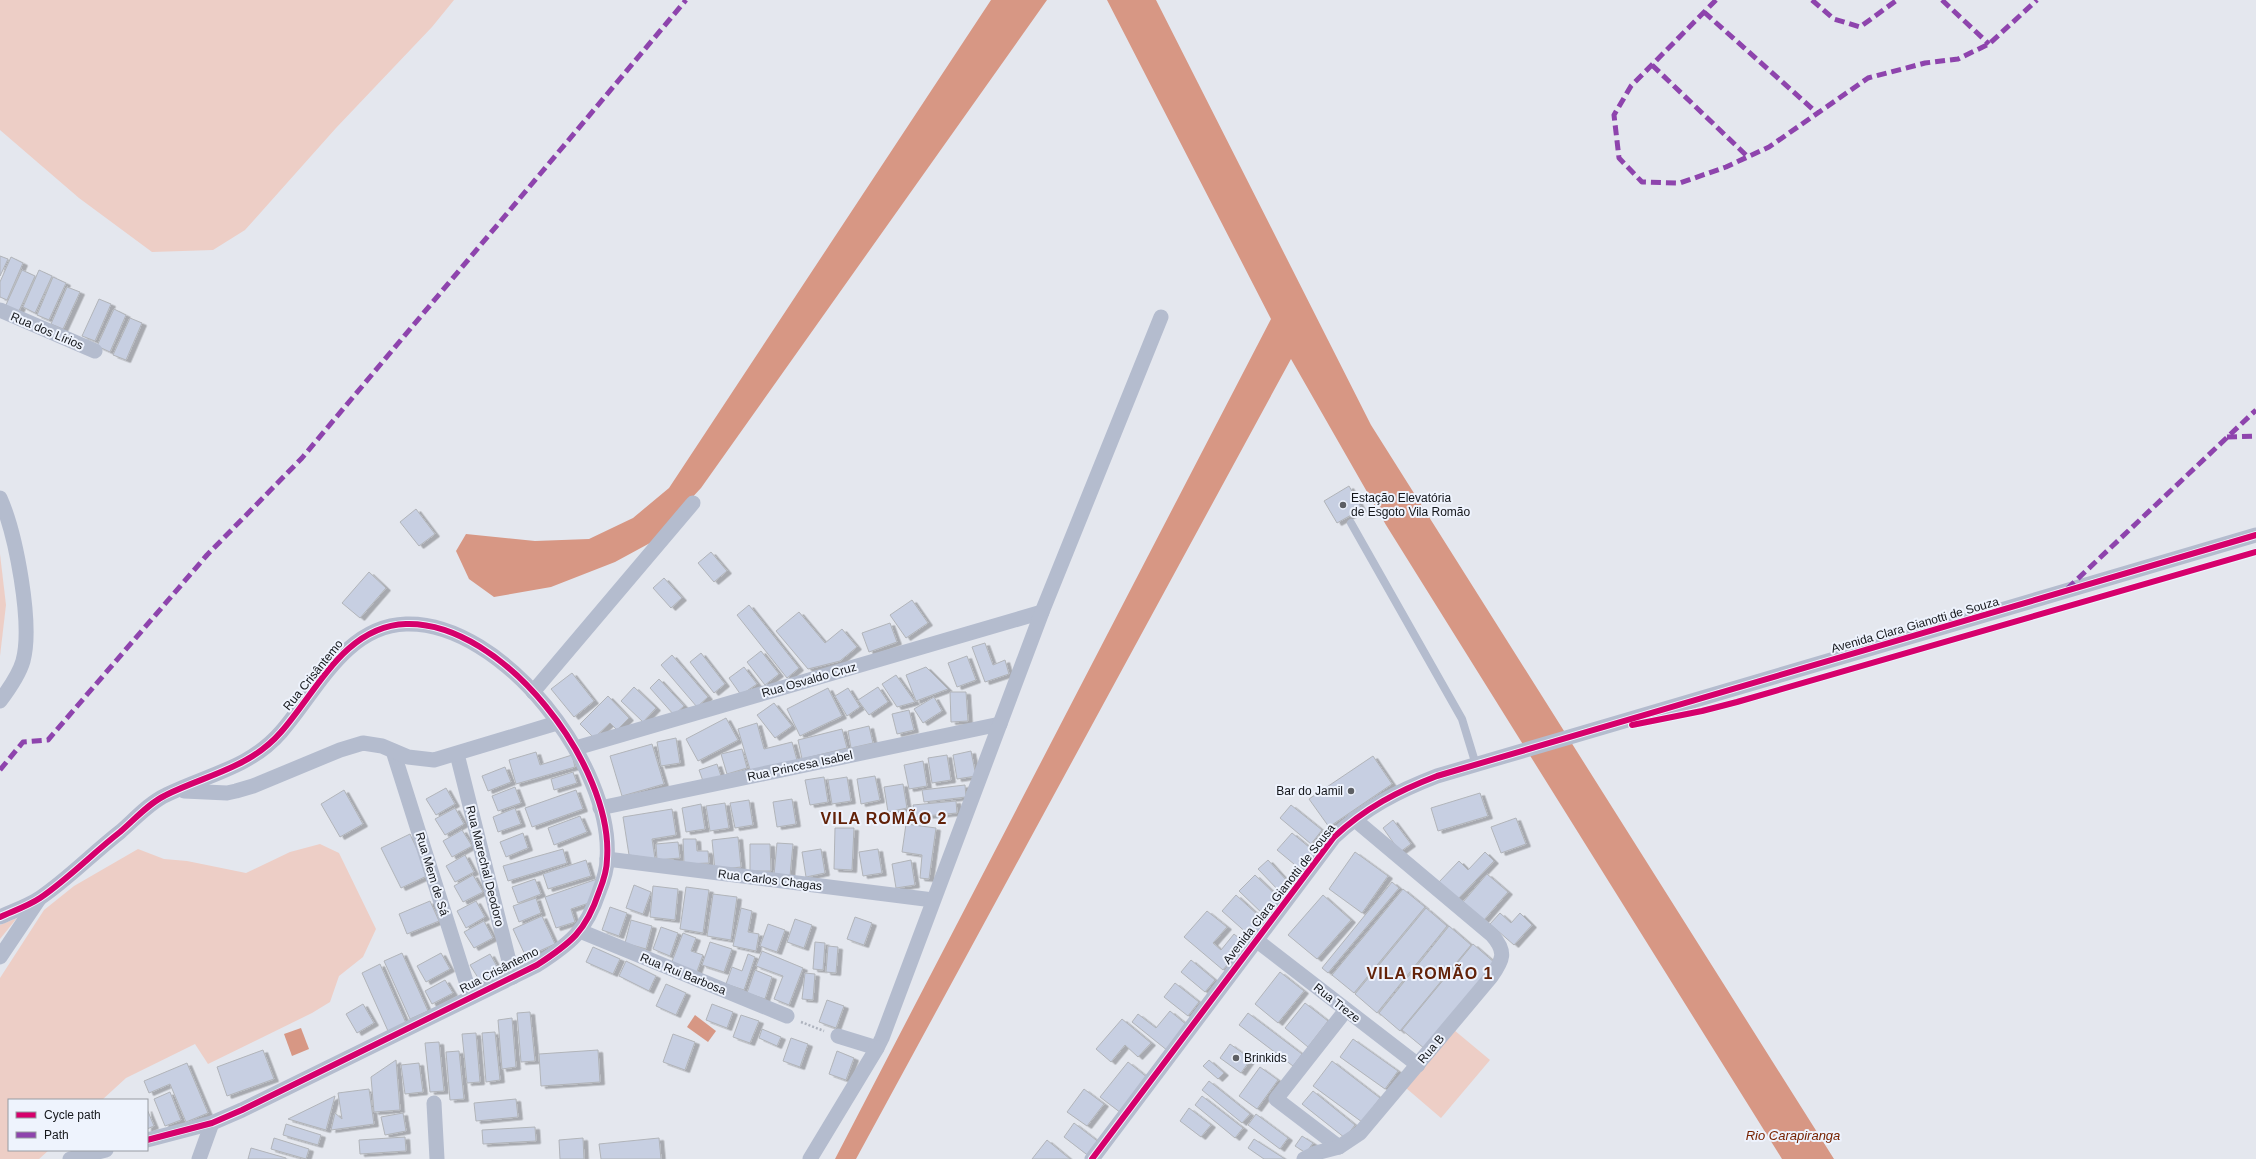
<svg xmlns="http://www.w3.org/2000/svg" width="2256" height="1159" font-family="Helvetica,sans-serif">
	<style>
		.green { fill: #edcec6 }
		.water { fill: #d79784 }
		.building { fill: #c7cfe2; stroke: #b1b4b9; filter: url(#shadow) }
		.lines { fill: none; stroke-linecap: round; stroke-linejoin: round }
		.path { stroke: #aeb3be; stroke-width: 2.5; stroke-dasharray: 2 2; stroke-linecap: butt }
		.service { stroke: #b4bcce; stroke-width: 8 }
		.minor { stroke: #b4bcce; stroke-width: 15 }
		.quiet { stroke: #8e44ad; stroke-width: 5; stroke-dasharray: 10 5; stroke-linecap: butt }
		.cycleway-casing { stroke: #eef3fd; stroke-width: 8 }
		.cycleway { stroke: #d6006c; stroke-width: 6 }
		.poi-dot { fill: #5d5f64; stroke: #eef3fd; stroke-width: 1.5 }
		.labels { text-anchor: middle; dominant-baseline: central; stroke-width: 4; stroke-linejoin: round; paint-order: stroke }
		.street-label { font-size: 12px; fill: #14161a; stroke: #eef3fd }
		.poi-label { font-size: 12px; fill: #14161a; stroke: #eef3fd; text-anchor: start }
		.water-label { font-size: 13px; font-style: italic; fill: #762200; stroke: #eef3fd }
		.district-label { font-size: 16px; font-weight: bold; letter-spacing: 1px; fill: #622209; stroke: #eef3fd }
	</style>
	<defs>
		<filter id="shadow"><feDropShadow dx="4.5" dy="2.5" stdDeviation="0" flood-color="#0004"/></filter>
	</defs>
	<rect width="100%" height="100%" fill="#e4e7ee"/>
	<g class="green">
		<polygon points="0,0 454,0 432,27 336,128 245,230 213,250 152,252 79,198 0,130"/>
		<polygon points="0,554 6,605 0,656"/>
		<polygon points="320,844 339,853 376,929 363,957 339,976 330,1002 312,1013 208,1064 195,1044 126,1078 102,1100 9,1100 9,1150 49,1150 39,1159 0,1159 0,978 44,910 74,886 138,849 164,859 187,861 246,873 290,852"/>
		<polygon points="17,918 0,939 0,925"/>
		<polygon points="1454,1030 1490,1060 1441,1118 1406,1088"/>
	</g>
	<g class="water">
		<polygon points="991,0 1047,0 701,488 650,543 615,562 551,587 494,597 469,579 456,551 466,534 535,541 589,539 633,518 669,488"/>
		<polygon points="1107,0 1156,0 1371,425 1834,1159 1782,1159 1386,525 1291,359 856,1159 835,1159 1271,319"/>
		<polygon points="695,1015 716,1031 708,1042 687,1027"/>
		<polygon points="301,1028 309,1049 292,1056 284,1034"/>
	</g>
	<g class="building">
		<polygon points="0,256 8,259 0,276"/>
		<polygon points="11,257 23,263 7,300 0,297 0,282"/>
		<polygon points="22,270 35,276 18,313 5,307"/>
		<polygon points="39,270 52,276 35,313 23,307"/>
		<polygon points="53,277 66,283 49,320 37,315"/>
		<polygon points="67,287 80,292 63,329 51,324"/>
		<polygon points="99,299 111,304 95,341 82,336"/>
		<polygon points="114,309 126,315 110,352 97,346"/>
		<polygon points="130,318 142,323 126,360 113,355"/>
		<polygon points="1349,486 1362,509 1337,523 1324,501"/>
		<polygon points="416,509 435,534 419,546 400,522"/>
		<polygon points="711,552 727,571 714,582 698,563"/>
		<polygon points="369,572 386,588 360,618 342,603"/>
		<polygon points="664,578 682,598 671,608 653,588"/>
		<polygon points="912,600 928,623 906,638 890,615"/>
		<polygon points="749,605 799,668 787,678 737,615"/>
		<polygon points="799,612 825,643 842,629 857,647 840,661 808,669 776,631"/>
		<polygon points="890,623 897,642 869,652 862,633"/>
		<polygon points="985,643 993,665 1005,660 1009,674 985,682 972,647"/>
		<polygon points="761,651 779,674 765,685 747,662"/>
		<polygon points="701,653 725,684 714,693 690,662"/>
		<polygon points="672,655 708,697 697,707 661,665"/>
		<polygon points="967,656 976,680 957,687 948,663"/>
		<polygon points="744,667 757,684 741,695 729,678"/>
		<polygon points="926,667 948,689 916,701 906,675"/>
		<polygon points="572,673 594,701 574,717 551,689"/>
		<polygon points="896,675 915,702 897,707 882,684"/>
		<polygon points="659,679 684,706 674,715 650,688"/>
		<polygon points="634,687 656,708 643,722 621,701"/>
		<polygon points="878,687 888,702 869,715 858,700"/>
		<polygon points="828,688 842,716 800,736 787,709"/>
		<polygon points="848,688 860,707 847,716 835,696"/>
		<polygon points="950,692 966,692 968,721 951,722"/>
		<polygon points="608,696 629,718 617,730 610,723 594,738 580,724"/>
		<polygon points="934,697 942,711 923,723 914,709"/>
		<polygon points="774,703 792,726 775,738 757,715"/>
		<polygon points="909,710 914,730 897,734 892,714"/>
		<polygon points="726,718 738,740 698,761 686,739"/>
		<polygon points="757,723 764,749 792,742 797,760 751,773 738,729"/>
		<polygon points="869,726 873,743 851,748 848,731"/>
		<polygon points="842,729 847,748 802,759 798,740"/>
		<polygon points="676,738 680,763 661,766 657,742"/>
		<polygon points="652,744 664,784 622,796 610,756"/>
		<polygon points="742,749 747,768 727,774 721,754"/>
		<polygon points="971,751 976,776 957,779 953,755"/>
		<polygon points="536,752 540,765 572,755 575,767 516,784 509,760"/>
		<polygon points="947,755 951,780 932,783 928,758"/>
		<polygon points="1373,756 1392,784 1329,827 1309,799"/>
		<polygon points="923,761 927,786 909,789 904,765"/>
		<polygon points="717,764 721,776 703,781 699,770"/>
		<polygon points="505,767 511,782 488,791 482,776"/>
		<polygon points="573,772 577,783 554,790 551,779"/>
		<polygon points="875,776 880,800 861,804 857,779"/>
		<polygon points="824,777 828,802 810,805 805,780"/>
		<polygon points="847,777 851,801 832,804 828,780"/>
		<polygon points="903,784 907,808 888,812 884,787"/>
		<polygon points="965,785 966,797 924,802 922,790"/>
		<polygon points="515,787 521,803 498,811 492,796"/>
		<polygon points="446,788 455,804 436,815 426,799"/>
		<polygon points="344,790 363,824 340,837 321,804"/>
		<polygon points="576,790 583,809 532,827 525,808"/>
		<polygon points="1480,793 1488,816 1438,831 1431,808"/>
		<polygon points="792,799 796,824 777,827 773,802"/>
		<polygon points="749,800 753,825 735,828 730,803"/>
		<polygon points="956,801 957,813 915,817 913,805"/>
		<polygon points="725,803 729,828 710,831 706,806"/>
		<polygon points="701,804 705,829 686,832 682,808"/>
		<polygon points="1291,805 1322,830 1311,844 1280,818"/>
		<polygon points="455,808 464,824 445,835 435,819"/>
		<polygon points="515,808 521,824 498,832 493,817"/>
		<polygon points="672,809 676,835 652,839 655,859 629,855 623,817"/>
		<polygon points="580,816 587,832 554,845 548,828"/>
		<polygon points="1516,818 1526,844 1501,853 1491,827"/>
		<polygon points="1393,820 1411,844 1400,852 1383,828"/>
		<polygon points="906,824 936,828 929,879 920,878 922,855 902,852"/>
		<polygon points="835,828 854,828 852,870 834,869"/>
		<polygon points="462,830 472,846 452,857 443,841"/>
		<polygon points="523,833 528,848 506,857 500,842"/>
		<polygon points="1292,833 1315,852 1300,869 1277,850"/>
		<polygon points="410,834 429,875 401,888 381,848"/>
		<polygon points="738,837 741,867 715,870 712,840"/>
		<polygon points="683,839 696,839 697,851 708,851 709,863 684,864"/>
		<polygon points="678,842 680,858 657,860 656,844"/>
		<polygon points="777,843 793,844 790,876 774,875"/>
		<polygon points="750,844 770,844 771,871 750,871"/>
		<polygon points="563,849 567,863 508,881 503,866"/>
		<polygon points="821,849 825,873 806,877 802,852"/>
		<polygon points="878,849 882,873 863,876 859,852"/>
		<polygon points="1355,852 1388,876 1362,913 1329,889"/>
		<polygon points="1485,852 1494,861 1457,900 1439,882 1459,861 1468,870"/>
		<polygon points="465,855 474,872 455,882 446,866"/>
		<polygon points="586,860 591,876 548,889 543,874"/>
		<polygon points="911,860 915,885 896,888 892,864"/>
		<polygon points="1268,860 1288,882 1279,891 1258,869"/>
		<polygon points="1487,874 1508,892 1484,920 1463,902"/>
		<polygon points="473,875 483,892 463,902 454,886"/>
		<polygon points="1255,875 1281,900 1265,916 1239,891"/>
		<polygon points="535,879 541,894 518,903 512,887"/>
		<polygon points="597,879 589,903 571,909 575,922 556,928 545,897"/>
		<polygon points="1392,882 1399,888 1328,973 1322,968"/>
		<polygon points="634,885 651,892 643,914 626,908"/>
		<polygon points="653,886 678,889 675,920 650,917"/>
		<polygon points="686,887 709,890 703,933 680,929"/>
		<polygon points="1403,889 1425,907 1354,993 1332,975"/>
		<polygon points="713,894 737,897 731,940 707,936"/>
		<polygon points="1236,895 1259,916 1253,923 1258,927 1250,936 1222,911"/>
		<polygon points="1323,895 1351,920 1317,959 1288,935"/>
		<polygon points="536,898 541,913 519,922 513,906"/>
		<polygon points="430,901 439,921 407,934 399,914"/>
		<polygon points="476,901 485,917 466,928 457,911"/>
		<polygon points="610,907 627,913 619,936 602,930"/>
		<polygon points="741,908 752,911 748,932 759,934 756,951 733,946"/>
		<polygon points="1426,908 1447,926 1377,1013 1355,994"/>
		<polygon points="1207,911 1227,927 1213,943 1221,950 1234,934 1245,943 1223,970 1184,937"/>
		<polygon points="1500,913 1511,923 1520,913 1532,925 1514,945 1490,924"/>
		<polygon points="542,916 555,944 526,957 513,929"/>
		<polygon points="855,917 872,923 864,945 847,939"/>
		<polygon points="795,919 812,925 804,948 787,942"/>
		<polygon points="631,920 652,926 646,949 625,943"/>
		<polygon points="484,921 493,938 474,948 464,932"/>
		<polygon points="768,924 785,930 777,952 760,946"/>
		<polygon points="1449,926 1471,945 1400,1031 1379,1013"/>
		<polygon points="661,927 678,933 670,956 653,949"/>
		<polygon points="683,933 696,938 691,951 703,955 696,974 671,964"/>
		<polygon points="710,942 732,949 724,972 702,965"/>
		<polygon points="815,942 825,943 823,970 813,969"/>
		<polygon points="1473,944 1495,963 1425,1049 1402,1030"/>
		<polygon points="828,946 838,947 836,973 826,972"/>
		<polygon points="593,947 620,959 613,974 586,962"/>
		<polygon points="762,951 803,968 789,1005 774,999 783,976 756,966"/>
		<polygon points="402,953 428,1011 410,1019 384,961"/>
		<polygon points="441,953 450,969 426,982 417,966"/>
		<polygon points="490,954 499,970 480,981 470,965"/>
		<polygon points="748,954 755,957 744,990 726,984 732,967 742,971"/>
		<polygon points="1191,960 1215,980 1205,992 1181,972"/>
		<polygon points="626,961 656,976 649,991 619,976"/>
		<polygon points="380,964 406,1023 388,1031 362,973"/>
		<polygon points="755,970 772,977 765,999 747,993"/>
		<polygon points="1280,972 1304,991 1278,1023 1255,1004"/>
		<polygon points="805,973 815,974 813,1000 802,999"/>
		<polygon points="445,980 453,993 432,1004 425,991"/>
		<polygon points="1175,983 1199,1002 1188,1016 1164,997"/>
		<polygon points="666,984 686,993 676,1015 656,1006"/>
		<polygon points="827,1000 844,1006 836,1028 819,1022"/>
		<polygon points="1305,1003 1328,1021 1308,1047 1285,1028"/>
		<polygon points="363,1004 374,1023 357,1033 346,1014"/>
		<polygon points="712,1004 733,1012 727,1028 706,1020"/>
		<polygon points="1170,1011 1188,1026 1168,1051 1132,1022 1138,1014 1156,1028"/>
		<polygon points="530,1012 535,1061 521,1062 517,1013"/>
		<polygon points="1248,1013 1302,1054 1293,1066 1239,1025"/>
		<polygon points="741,1015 759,1021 750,1043 733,1037"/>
		<polygon points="512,1018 516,1067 502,1069 498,1020"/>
		<polygon points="1122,1019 1151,1043 1138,1057 1125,1045 1111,1062 1096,1049"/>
		<polygon points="762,1029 781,1037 777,1046 759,1038"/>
		<polygon points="495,1032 500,1080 486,1082 482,1033"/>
		<polygon points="476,1033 480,1082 467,1083 462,1034"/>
		<polygon points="673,1034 695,1042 685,1070 663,1062"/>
		<polygon points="791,1038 808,1044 800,1067 783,1061"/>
		<polygon points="1353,1039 1398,1071 1385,1089 1340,1057"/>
		<polygon points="439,1042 444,1091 430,1092 425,1043"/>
		<polygon points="1230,1044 1251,1059 1241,1073 1220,1058"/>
		<polygon points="263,1050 274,1079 227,1096 217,1067"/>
		<polygon points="598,1050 600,1082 541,1086 539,1054"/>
		<polygon points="459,1051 464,1099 450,1100 446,1052"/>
		<polygon points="837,1051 854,1058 846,1080 829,1074"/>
		<polygon points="396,1060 400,1110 374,1112 371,1077"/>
		<polygon points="1209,1060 1224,1073 1218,1079 1203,1066"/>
		<polygon points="1332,1061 1380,1098 1362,1122 1313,1086"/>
		<polygon points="1128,1062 1148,1078 1121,1113 1100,1097"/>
		<polygon points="187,1063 208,1113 186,1122 170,1084 149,1093 144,1081"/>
		<polygon points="419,1063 423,1092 405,1094 401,1065"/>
		<polygon points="1260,1067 1278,1080 1257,1109 1239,1096"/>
		<polygon points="1209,1081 1250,1114 1242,1123 1202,1090"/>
		<polygon points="369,1089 374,1124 331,1130 335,1113 342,1119 338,1093"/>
		<polygon points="1084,1089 1104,1104 1087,1126 1067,1112"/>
		<polygon points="1313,1091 1355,1125 1345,1138 1302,1104"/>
		<polygon points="170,1092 181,1120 165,1126 154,1099"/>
		<polygon points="335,1096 326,1130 288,1119"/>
		<polygon points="1202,1096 1243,1128 1235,1138 1195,1105"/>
		<polygon points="516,1099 518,1117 476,1121 474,1103"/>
		<polygon points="1189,1108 1211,1125 1201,1137 1180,1121"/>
		<polygon points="147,1109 154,1126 147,1129"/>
		<polygon points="403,1113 406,1131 385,1135 381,1117"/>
		<polygon points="1256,1114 1288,1138 1280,1149 1248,1125"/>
		<polygon points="1074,1123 1100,1143 1090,1157 1064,1137"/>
		<polygon points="286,1124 321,1135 318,1145 283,1135"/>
		<polygon points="535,1127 536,1141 483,1144 482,1130"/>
		<polygon points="1302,1136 1313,1143 1306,1153 1295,1146"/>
		<polygon points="405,1137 406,1151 360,1154 359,1140"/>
		<polygon points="274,1138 309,1149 306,1159 271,1149"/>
		<polygon points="583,1138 584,1159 560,1159 559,1140"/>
		<polygon points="659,1138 661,1159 601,1159 599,1144"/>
		<polygon points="1254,1139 1285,1159 1264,1159 1248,1148"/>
		<polygon points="1047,1140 1070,1159 1032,1159"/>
		<polygon points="251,1148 286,1158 286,1159 248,1159"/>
	</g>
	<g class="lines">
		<polyline class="path" points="801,1022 824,1031"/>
		<polyline class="service" points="1351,523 1462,719 1476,765"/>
		<g class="minor">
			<polyline points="0,310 95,351"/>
			<path d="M0 498C16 534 33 624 23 661 19 675 9 689 0 701"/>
			<polyline points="533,692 693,503"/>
			<polyline points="576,748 1042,612"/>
			<polyline points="393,751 471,997"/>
			<polyline points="457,754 513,977"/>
			<polyline points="184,791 227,793 236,791 253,786 340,750 363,743 382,746 408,757 434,760 557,723"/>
			<polyline points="600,808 1000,724"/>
			<polyline points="607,859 933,900"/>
			<path d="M0 917C13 911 28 906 40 898 68 879 93 853 120 832 134 820 149 803 166 795 206 775 250 768 281 732 317 691 345 626 406 624 503 621 614 767 607 859 607 869 603 882 599 892 586 931 571 943 537 965L242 1110 212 1123 147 1140"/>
			<polyline points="580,931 787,1016"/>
			<polyline points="1256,940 1418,1065"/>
			<polyline points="0,957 39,899"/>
			<polyline points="838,1036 877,1048 882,1038 1042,612 1161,317"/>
			<polyline points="434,1103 437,1159"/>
			<polyline points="1339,1147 1276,1099 1346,1010"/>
			<polyline points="70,1159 106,1150"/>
			<polyline points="199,1159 212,1123"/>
			<polyline points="810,1159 877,1048"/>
			<path d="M1092 1159 1334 837C1365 808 1398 791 1437 776L2256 535"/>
			<path d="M1304 1159 1316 1153 1339 1147 1360 1133 1491 977C1503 960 1507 952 1492 935L1354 819"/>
		</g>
		<g class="quiet">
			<polyline points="1716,0 1631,86 1614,115 1619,158 1642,182 1680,183 1726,167 1769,147 1868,78 1925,63 1958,59 1989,44 2037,0"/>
			<polyline points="1812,0 1834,19 1860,27 1897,0"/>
			<polyline points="1942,0 1989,44"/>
			<polyline points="1704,12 1817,113"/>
			<polyline points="1652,65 1748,157"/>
			<polyline points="2227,437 2256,436"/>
			<polyline points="2067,589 2256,410"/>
			<polyline points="0,770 23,742 48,740 207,555 302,458 686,0"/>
		</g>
		<g class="cycleway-casing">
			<g id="cycleway">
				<polyline points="1632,725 1702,711 1737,702 2256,552"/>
				<path d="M0 917C13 911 28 906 40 898 68 879 93 853 120 832 134 820 149 803 166 795 206 775 250 768 281 732 317 691 345 626 406 624 503 621 614 767 607 859 607 869 603 882 599 892 586 931 571 943 537 965L242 1110 212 1123 147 1140"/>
				<path d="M1092 1159 1334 837C1365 808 1398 791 1437 776L2256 535"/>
			</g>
		</g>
		<use href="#cycleway" class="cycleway"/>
	</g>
	<g class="poi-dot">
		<circle cx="1343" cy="505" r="4"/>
		<circle cx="1351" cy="791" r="4"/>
		<circle cx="1236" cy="1058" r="4"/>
	</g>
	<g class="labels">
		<g class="street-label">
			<text transform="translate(47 331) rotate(23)">Rua dos Lírios</text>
			<text transform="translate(1915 625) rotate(-16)">Avenida Clara Gianotti de Souza</text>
			<text transform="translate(313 675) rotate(-51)">Rua Crisântemo</text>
			<text transform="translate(809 680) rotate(-16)">Rua Osvaldo Cruz</text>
			<text transform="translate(800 766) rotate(-12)">Rua Princesa Isabel</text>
			<text transform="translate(485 866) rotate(76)">Rua Marechal Deodoro</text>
			<text transform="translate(432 874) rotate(73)">Rua Mem de Sá</text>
			<text transform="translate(770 880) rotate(7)">Rua Carlos Chagas</text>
			<text transform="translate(1279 894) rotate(-52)">Avenida Clara Gianotti de Sousa</text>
			<text transform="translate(499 970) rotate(-27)">Rua Crisântemo</text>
			<text transform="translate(683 974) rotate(22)">Rua Rui Barbosa</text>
			<text transform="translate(1337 1003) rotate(38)">Rua Treze</text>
			<text transform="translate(1431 1049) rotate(-50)">Rua B</text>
		</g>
		<g class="poi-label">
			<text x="1351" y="498">Estação Elevatória<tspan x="1351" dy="14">de Esgoto Vila Romão</tspan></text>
			<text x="1343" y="791" text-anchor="end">Bar do Jamil</text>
			<text x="1244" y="1058">Brinkids</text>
		</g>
		<g class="water-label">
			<text x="1793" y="1135">Rio Carapiranga</text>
		</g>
		<g class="district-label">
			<text x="884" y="818">VILA ROMÃO 2</text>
			<text x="1430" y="973">VILA ROMÃO 1</text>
		</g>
	</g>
	<rect x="8" y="1099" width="140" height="52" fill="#eef3fd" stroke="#979ba2"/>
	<rect x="16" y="1112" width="20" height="6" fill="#d6006c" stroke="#979ba2"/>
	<text x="44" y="1119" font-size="12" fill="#14161a">Cycle path</text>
	<rect x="16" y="1132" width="20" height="6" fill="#8e44ad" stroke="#979ba2"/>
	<text x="44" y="1139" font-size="12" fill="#14161a">Path</text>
</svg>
